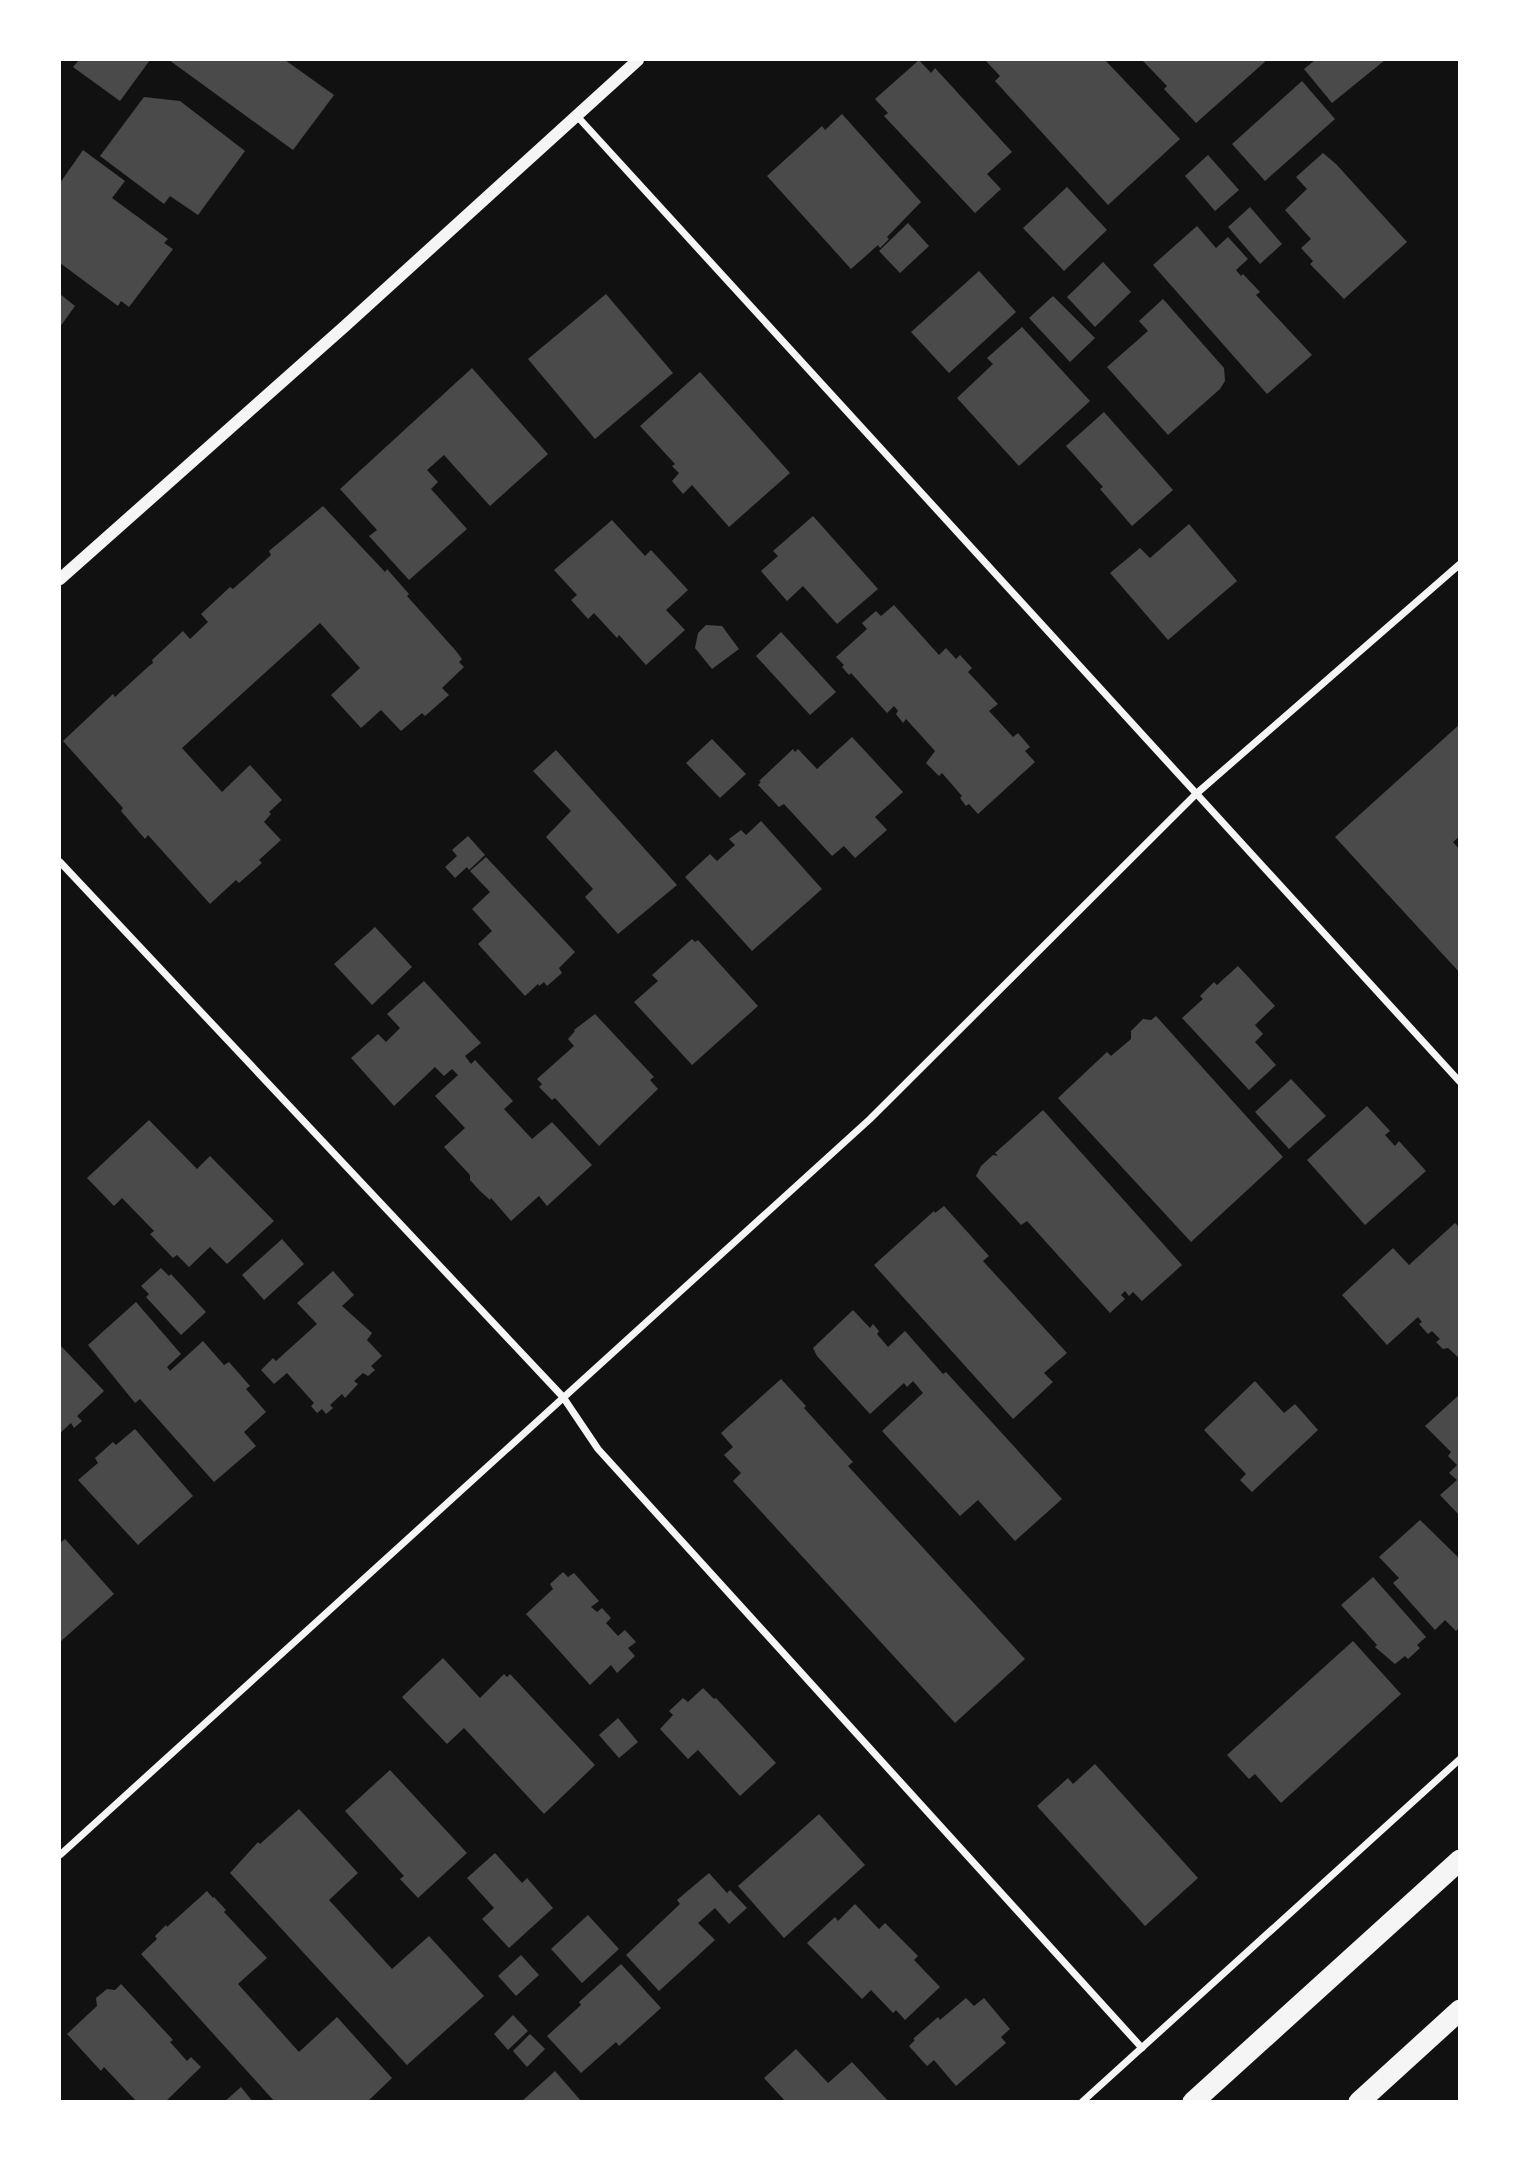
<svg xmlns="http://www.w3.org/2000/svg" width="1519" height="2161" font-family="Karla,sans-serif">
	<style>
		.building { fill: #4a4a4a }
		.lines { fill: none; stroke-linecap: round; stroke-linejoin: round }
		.minor { stroke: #f5f5f5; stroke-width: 7 }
		.tertiary { stroke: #f5f5f5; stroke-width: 12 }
		.motorway { stroke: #f5f5f5; stroke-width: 21 }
	</style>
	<rect width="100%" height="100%" fill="#111"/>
	<g class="building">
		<polygon points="79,60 150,60 120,101 73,67"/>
		<polygon points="169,60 285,60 334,95 293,150"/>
		<polygon points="919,60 931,73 935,68 1012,152 987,174 1001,189 975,213 884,116 888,113 875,99"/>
		<polygon points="985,60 1105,60 1180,139 1108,205 995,81 1000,76"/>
		<polygon points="1142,60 1267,60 1196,123 1164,89 1167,86"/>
		<polygon points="1315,60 1385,60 1332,103 1304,69"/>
		<polygon points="1302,81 1335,119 1265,181 1232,144"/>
		<polygon points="144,97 180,101 245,151 198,215 170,196 164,204 100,156"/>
		<polygon points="842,114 921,202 887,237 889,239 880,248 878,245 851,269 767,176 822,126 825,130"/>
		<polygon points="83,150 125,181 112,198 168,239 164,243 173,249 129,307 121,301 118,306 60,263 60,183"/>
		<polygon points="1323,153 1336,164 1407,242 1344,299 1310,264 1313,261 1301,248 1311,239 1285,210 1307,189 1296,177"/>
		<polygon points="1208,155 1239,190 1215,211 1185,176"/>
		<polygon points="1067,187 1107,230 1064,271 1023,228"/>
		<polygon points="1250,207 1282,244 1260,264 1228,227"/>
		<polygon points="908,223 929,246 900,273 879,251"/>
		<polygon points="1197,226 1216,248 1228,237 1248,259 1236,270 1241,276 1243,274 1260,292 1256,295 1312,355 1267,394 1153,265"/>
		<polygon points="1103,262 1131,292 1095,327 1067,297"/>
		<polygon points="979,271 1016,312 949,373 911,332"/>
		<polygon points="60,294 75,306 60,327"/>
		<polygon points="606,294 673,373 595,439 528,359"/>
		<polygon points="1053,296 1095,338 1070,362 1029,318"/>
		<polygon points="1163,299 1224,368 1225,381 1220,389 1168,435 1107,367 1148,331 1139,321"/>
		<polygon points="1022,327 1090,401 1019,466 957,398 993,364 987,358"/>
		<polygon points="472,368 548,454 490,506 444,455 427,470 438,482 431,489 467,529 409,580 369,536 377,530 340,489"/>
		<polygon points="700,372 790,473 729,527 692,485 683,494 672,481 679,473 672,466 675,464 640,426"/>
		<polygon points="1104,412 1173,490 1132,526 1100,489 1103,487 1066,446"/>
		<polygon points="323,506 385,572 387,569 409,594 407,596 456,651 462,659 459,662 464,667 442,688 449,695 425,716 422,713 401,731 381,710 361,728 331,695 360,668 320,623 182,748 222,792 250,765 282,800 269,812 271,814 264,822 281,840 259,860 262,863 239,883 236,880 210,904 148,835 145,839 121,811 123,808 63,741 113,694 115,697 149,666 153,663 152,660 183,631 190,639 208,622 201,614 230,587 233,589 271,555 269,551"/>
		<polygon points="813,516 878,589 837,624 803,586 787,601 761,571 778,556 773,551"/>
		<polygon points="612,520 645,556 651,550 688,590 666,610 685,630 646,665 619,635 617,638 594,613 588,619 571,600 577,595 554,570"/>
		<polygon points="1189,524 1237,581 1168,640 1110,573 1140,548 1150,558"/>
		<polygon points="894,605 939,655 946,648 956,659 960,655 972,668 968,672 998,704 989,711 1013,737 1018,733 1030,747 1025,751 1035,762 978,814 969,804 966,806 960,798 962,796 942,773 939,776 926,763 935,751 906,719 903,723 896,714 898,711 894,706 887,713 851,673 849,675 842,667 844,665 836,657 867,629 862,623 876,611 881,616"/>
		<polygon points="706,625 722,626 739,649 712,669 695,648 698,633"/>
		<polygon points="781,632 836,692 810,715 756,656"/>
		<polygon points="1460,724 1460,836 1453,842 1460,850 1460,973 1335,837"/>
		<polygon points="852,737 903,792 875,817 887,830 855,858 844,846 832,856 784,804 779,807 758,785 761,782 759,781 793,749 795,752 798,749 817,769"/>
		<polygon points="712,739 746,774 720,798 686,763"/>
		<polygon points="556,750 677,885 618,934 585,897 593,889 546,837 571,811 533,771"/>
		<polygon points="761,821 822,889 752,951 685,877 710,854 717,861 735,845 729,839 741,830 746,835"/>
		<polygon points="468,836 485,855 469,870 467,867 455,878 445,867 457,856 452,850"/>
		<polygon points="486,857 575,952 559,968 562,973 547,986 544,982 539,986 538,984 525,996 478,944 492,931 472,909 490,892 470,871"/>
		<polygon points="375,927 412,967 372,1005 334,964"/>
		<polygon points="692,939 695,942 698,940 758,1006 692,1065 634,1002 658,981 652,975"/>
		<polygon points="1238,966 1275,1006 1255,1025 1263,1034 1255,1042 1276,1065 1249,1090 1182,1018 1203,999 1200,996 1214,982 1217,985"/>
		<polygon points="424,981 481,1043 465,1056 471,1064 475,1060 513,1101 504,1109 532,1139 552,1122 592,1165 547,1206 539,1196 511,1221 491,1198 490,1200 480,1191 470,1180 470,1175 444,1147 465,1128 435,1096 458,1075 452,1069 444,1076 435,1067 394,1106 351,1058 378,1034 386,1042 400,1028 387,1014"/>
		<polygon points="595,1014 654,1077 650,1080 658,1089 599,1146 555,1098 552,1100 539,1087 542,1084 537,1079 574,1046 568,1039 575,1031 574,1030"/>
		<polygon points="1156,1016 1283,1157 1191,1242 1058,1098 1107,1052 1111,1056 1131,1039 1131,1031 1143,1019 1151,1020"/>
		<polygon points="1291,1079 1326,1116 1289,1149 1255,1112"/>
		<polygon points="1367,1106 1390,1131 1385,1135 1395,1146 1399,1141 1426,1171 1365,1225 1307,1160"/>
		<polygon points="1043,1110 1182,1265 1142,1301 1133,1292 1129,1296 1125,1291 1121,1295 1125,1299 1110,1313 1027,1221 1021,1225 976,1176 981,1166 993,1155 998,1156 995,1153"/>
		<polygon points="149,1120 197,1169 210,1156 274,1221 227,1264 210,1247 189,1267 177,1255 173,1258 150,1234 154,1231 122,1198 114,1206 87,1178"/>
		<polygon points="944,1206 989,1256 983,1261 1067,1353 1044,1373 1053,1382 1013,1419 874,1265 934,1211 935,1213"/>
		<polygon points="1455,1223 1460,1228 1460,1359 1448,1348 1443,1349 1436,1342 1440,1339 1432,1331 1428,1334 1419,1324 1422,1322 1418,1317 1387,1345 1342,1295 1393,1248 1409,1265"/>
		<polygon points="282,1239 304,1264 264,1300 242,1275"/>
		<polygon points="161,1268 169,1276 171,1274 206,1312 181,1335 146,1297 149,1294 141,1286"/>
		<polygon points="333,1271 354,1295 342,1306 372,1333 367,1340 382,1356 371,1366 375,1370 368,1376 363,1373 354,1381 358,1384 345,1398 342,1394 330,1405 333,1408 326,1414 322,1409 317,1413 311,1406 314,1403 287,1373 274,1384 261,1370 273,1358 276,1361 317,1324 297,1303"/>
		<polygon points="136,1302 181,1354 167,1367 170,1371 203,1341 224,1365 229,1362 250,1386 246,1389 266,1412 244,1432 256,1446 214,1482 140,1399 135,1403 88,1345"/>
		<polygon points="853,1310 870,1328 873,1324 879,1331 877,1334 888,1347 905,1331 943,1374 946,1372 1062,1499 1015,1541 978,1500 960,1516 882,1431 923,1393 913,1381 907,1387 904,1383 870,1414 817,1356 813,1348"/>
		<polygon points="60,1345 104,1391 77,1416 82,1421 74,1428 71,1423 60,1433"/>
		<polygon points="781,1379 806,1406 804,1408 853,1462 848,1466 1025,1659 955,1723 733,1481 741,1473 724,1455 733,1447 721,1433"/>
		<polygon points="1255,1381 1284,1413 1295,1404 1318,1430 1252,1492 1240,1480 1246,1474 1204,1430"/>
		<polygon points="1460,1394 1460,1516 1440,1495 1457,1480 1449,1473 1457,1465 1448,1456 1451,1452 1425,1426"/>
		<polygon points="135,1429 193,1496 138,1545 78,1480 98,1463 95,1458 113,1442 116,1445"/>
		<polygon points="1420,1520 1460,1559 1460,1627 1456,1631 1445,1620 1435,1630 1393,1583 1399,1578 1379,1557"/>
		<polygon points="65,1539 114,1594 60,1642 60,1543"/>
		<polygon points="563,1572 568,1577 574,1573 599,1601 591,1607 597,1612 602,1608 611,1618 606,1623 618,1636 625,1630 636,1642 628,1648 635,1656 617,1673 611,1665 590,1685 526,1614 553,1589 550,1584"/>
		<polygon points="1373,1577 1426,1637 1417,1645 1420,1648 1408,1659 1405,1656 1395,1664 1375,1647 1377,1645 1341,1605"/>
		<polygon points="1353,1641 1401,1694 1281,1803 1255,1774 1249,1779 1227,1755"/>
		<polygon points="443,1658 480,1698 504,1674 507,1677 510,1674 595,1765 544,1814 464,1728 447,1744 402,1697"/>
		<polygon points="703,1688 714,1699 716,1698 776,1763 740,1796 698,1750 688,1759 660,1729 673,1715 669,1711 683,1698 688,1702"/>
		<polygon points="618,1718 638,1742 619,1758 599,1735"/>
		<polygon points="1095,1764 1198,1878 1145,1926 1037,1806 1068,1778 1073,1784"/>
		<polygon points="390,1770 467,1853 418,1898 400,1879 404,1876 345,1811"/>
		<polygon points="299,1809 358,1873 329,1900 392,1969 429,1936 484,1996 407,2065 230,1873 258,1842 260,1844"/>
		<polygon points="819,1814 865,1865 784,1938 738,1886"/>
		<polygon points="495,1853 522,1883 527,1878 553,1908 509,1948 482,1919 494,1908 467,1878"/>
		<polygon points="709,1873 727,1893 730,1890 747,1908 729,1924 715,1908 698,1923 715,1940 659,1991 626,1955 680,1904 677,1900"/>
		<polygon points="207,1891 213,1898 214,1897 226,1910 224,1912 267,1958 238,1984 299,2052 337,2017 392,2078 367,2102 275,2102 141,1954 157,1939 155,1936 166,1925 167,1927"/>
		<polygon points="855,1904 879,1929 885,1923 918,1956 914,1960 940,1987 905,2020 896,2010 893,2013 871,1990 862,1999 807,1943 835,1917 838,1921"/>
		<polygon points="588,1915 619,1949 582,1983 551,1949"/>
		<polygon points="521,1955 539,1975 516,1996 498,1976"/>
		<polygon points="621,1964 661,2008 619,2046 616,2042 581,2073 547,2036 581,2005 579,2002"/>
		<polygon points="121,1984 173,2040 170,2042 187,2061 191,2057 201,2067 165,2102 137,2102 104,2067 101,2071 67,2034 97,2006 96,1998 107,1989 115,1990"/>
		<polygon points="966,1998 974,2006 984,1998 1010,2029 1001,2037 1006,2043 956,2086 934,2060 927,2066 909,2046 915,2040 913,2039 938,2017 940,2020"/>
		<polygon points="513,2015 528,2031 508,2050 494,2034"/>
		<polygon points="530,2034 545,2049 527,2067 513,2051"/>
		<polygon points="796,2049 828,2083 852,2062 889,2102 786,2102 764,2078"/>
		<polygon points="555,2071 582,2102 521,2102"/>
		<polygon points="241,2087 253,2102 224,2102"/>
	</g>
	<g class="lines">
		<g class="minor">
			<polyline points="576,115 1460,1082"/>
			<polyline points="60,862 563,1397 598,1449 1142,2048"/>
			<polyline points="60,1855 870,1119 1196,794 1460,564"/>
			<polyline points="1082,2102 1460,1759"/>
		</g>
		<polyline class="tertiary" points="60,579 345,326 638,60"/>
		<g class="motorway">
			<polyline points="1193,2102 1460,1860"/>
			<polyline points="1359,2102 1460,2010"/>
		</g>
	</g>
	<rect width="1519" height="2161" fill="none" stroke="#ffffff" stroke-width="122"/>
</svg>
